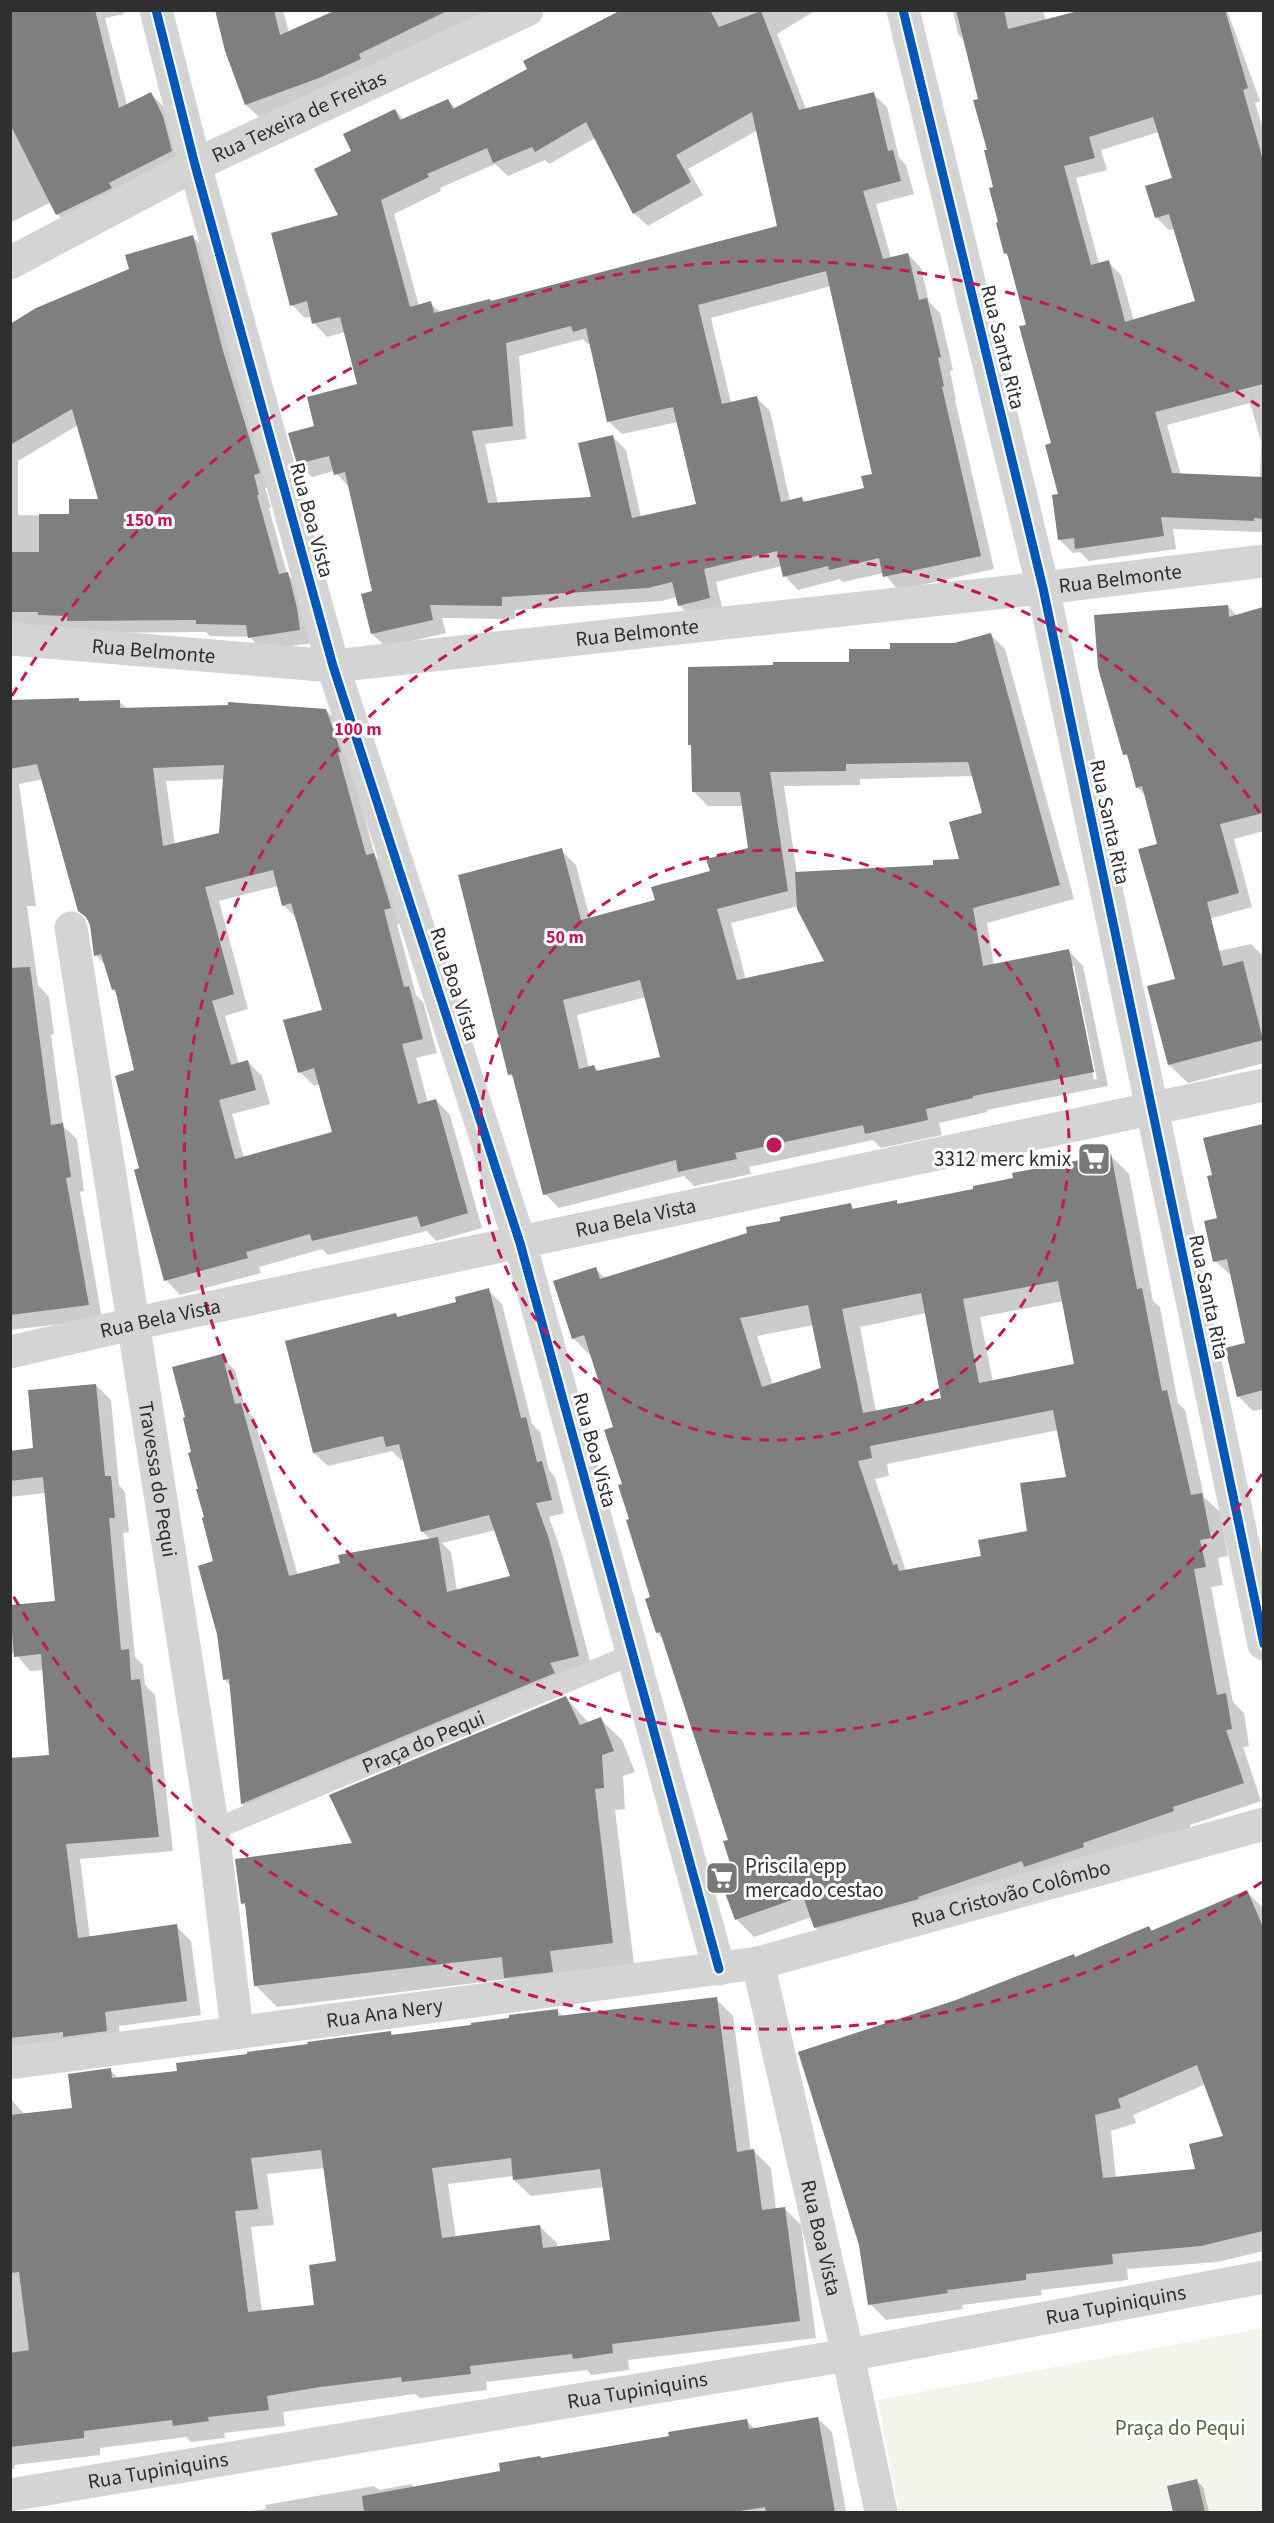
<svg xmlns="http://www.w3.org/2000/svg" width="1274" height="2523" font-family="'Source Sans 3',sans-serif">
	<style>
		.green { fill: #f1f5ec }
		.shadow { fill: #0003; fill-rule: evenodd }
		.building { fill: #7f7f7f; fill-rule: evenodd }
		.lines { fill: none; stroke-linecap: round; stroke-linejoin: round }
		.service { stroke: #d4d4d4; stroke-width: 21 }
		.minor { stroke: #d4d4d4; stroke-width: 33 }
		.cycleway-casing { stroke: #fff; stroke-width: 13 }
		.cycleway { stroke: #0057b8; stroke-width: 9 }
		.ring { fill: none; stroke: #c2185b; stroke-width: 3; stroke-dasharray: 10 8 }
		.labels { text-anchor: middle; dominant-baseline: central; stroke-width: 6; stroke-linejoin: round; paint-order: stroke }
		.street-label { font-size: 21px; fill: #2f2f2f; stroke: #fff }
		.poi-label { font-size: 21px; fill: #2f2f2f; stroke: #fff; text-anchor: end }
		.park-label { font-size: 21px; fill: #526a3c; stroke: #fff }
		.centre { fill: #c2185b; stroke: #fff; stroke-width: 3 }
		.ring-label { font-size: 18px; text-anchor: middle; font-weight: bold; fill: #c2185b; stroke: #fff; stroke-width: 6; stroke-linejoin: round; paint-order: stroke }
	</style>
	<rect width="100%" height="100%" fill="#fff"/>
	<polygon class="green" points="1263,2328 1263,2512 899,2512 878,2400"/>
	<g class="shadow">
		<polygon points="10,10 123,10 124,14 105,18 127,105 151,94 163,106 184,164 70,226 57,214 51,202 10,223"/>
		<polygon points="216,10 283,10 289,33 339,10 499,10 260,118 246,105 226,50"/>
		<path d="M637 10H816L777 34 806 109 873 94 887 107 899 158 906 165 914 194 876 204 891 258 908 254 921 268 929 302 940 313 953 370 950 371 956 400H955L994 569 898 590 884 573 843 582 840 579 798 590 785 576 782 566 716 582 723 611 692 618 679 605 677 597 662 601 515 610V619L442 618 446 633 386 647 372 634 374 593 349 487 334 471 312 477 298 463 316 427 359 385 345 332 327 337 314 323 312 316 305 318 292 305 340 216 353 152 395 110 404 120 448 101 457 109ZM758 130 779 227 492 302 441 313 430 303 419 306 394 214 441 191 440 188 495 164 508 176 545 160 549 164 595 138 634 213 648 226 703 195 688 169ZM831 286 874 475 866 489 806 503 802 498 790 501 770 411 756 397 731 403 711 318ZM583 339 588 344H591L608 421 622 434 678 422 698 505 641 517 626 450 612 436 593 498 498 504 485 444 526 439 519 356Z"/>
		<path d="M949 10H1043L1046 21 1095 10H1227L1260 101 1255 103 1264 132V532L1173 529 1176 549 1089 561 1080 552 1073 553 1060 540V495L1053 444 1028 326 1009 258 1005 253 980 100 965 41 958 34 953 11ZM1159 132 1174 179 1156 217 1169 230 1175 229 1197 302 1134 321 1121 275 1108 262 1099 264 1076 178 1107 170 1101 150ZM1250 403 1261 441 1260 478 1181 475 1167 425Z"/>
		<path d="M193 237 206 250 272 486 265 488 271 507 269 508 287 574 300 587 312 643 262 650 250 637 210 636 206 632 82 633 50 626H10V326L131 270ZM78 425 100 500 70 516 18 515V461Z"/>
		<polygon points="1228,606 1237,616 1264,609 1264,748 1252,751 1264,794 1264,831 1234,839 1252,907 1172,929 1159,845 1147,797 1137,787 1130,760 1125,754"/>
		<path d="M991 635 1005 649 1074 899 987 923 994 966 1069 951 1083 966 1108 1086 987 1110V1112L939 1123 942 1135 881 1148 873 1140 749 1167 751 1174 694 1186 684 1176 559 1208 545 1194 516 1081 509 1074 561 850 576 865 590 919 657 901 750 849 744 806H708L694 792 693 748 690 745 850 663 891 650 954 645ZM974 776 984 814 961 861 935 867 797 874 784 786 860 785V779ZM799 906 826 962 746 980 731 923ZM1071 966H1074L1097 1079 1094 1080ZM646 997 662 1058 599 1072 594 1066 589 1068 577 1015Z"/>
		<path d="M78 699 81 702 119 701 127 709 326 710 340 725 375 856 388 869 404 922 397 924 416 995 423 1002 437 1053 416 1058 428 1103 436 1100 450 1115 482 1228 436 1241 427 1231 328 1255 322 1249 259 1267 261 1273 180 1295 166 1280 140 1169 136 1072 118 995 113 990 106 966 96 955 91 925 43 779 19 784 36 906H27L38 985 49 997 54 1034 51 1035 63 1126 77 1139 84 1191 80 1192 102 1319 10 1330V701ZM224 779 221 834 175 844 166 781ZM278 886 283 905 297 918 324 1011 300 1072 314 1086 320 1084 334 1133 244 1158 232 1114 270 1104 262 1076 248 1062 239 1064 225 1016 248 1009 219 901Z"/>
		<polygon points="1251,944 1264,957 1264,1063 1188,1083 1169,1065 1177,980 1172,961"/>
		<polygon points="1264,1125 1264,1409 1253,1411 1238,1396 1247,1344 1232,1276 1215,1261 1219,1219 1214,1176 1204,1140"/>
		<path d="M1111 1156 1129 1174 1153 1301 1160 1307 1178 1403 1185 1410 1204 1497 1220 1512 1228 1556 1218 1558 1223 1585 1211 1587 1233 1702 1244 1713 1249 1746 1243 1747 1261 1801 1190 1825 1191 1830 833 1945 815 1927 812 1917 754 1937 736 1919 739 1886 730 1841 664 1639 657 1633 652 1598 631 1520 615 1428 592 1357 573 1338 596 1269 606 1279 782 1222 850 1205 855 1210 896 1201 900 1205 975 1190ZM1064 1301 1076 1366 993 1382 980 1317ZM926 1313 943 1399 876 1412 860 1327ZM814 1325 823 1369 773 1385 757 1336ZM1059 1430 1068 1478 1029 1532 982 1557 906 1571 875 1479 889 1476 887 1464Z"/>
		<path d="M488 1290 502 1304 532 1424 540 1432 549 1470 555 1477 564 1513 549 1517 562 1554 592 1669 256 1817 242 1804 231 1686 224 1679 215 1562 193 1453 221 1356 235 1370 246 1410 254 1418 298 1576 431 1540 422 1531 404 1459 401 1460 392 1451 328 1466 314 1453 287 1342 396 1315 399 1318 458 1304ZM496 1530 512 1578 457 1591 451 1552 442 1543Z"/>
		<polygon points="96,1385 111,1400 119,1485 125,1492 129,1532 123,1533 135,1657 143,1665 145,1685 155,1695 173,1851 80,1859 90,1938 176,1926 191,1941 201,2015 119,2026 121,2046 10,2054 10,1760 51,1757 44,1670 30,1671 15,1653 10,1654 10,1606 56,1602 46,1493 10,1497 10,1452 35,1449"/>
		<polygon points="566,1698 589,1723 600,1719 622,1740 635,1772 623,1776 625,1809 615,1810 634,1964 527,1999 508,1979 277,2007 256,1986 247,1907 242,1903 354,1845"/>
		<path d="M1247 1892 1264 1909V2251L1217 2262 1127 2269 1128 2280 1041 2290 1042 2295 962 2305 963 2309 886 2320 870 2304 957 2001 1076 1958 1149 1927 1153 1931ZM1206 2084 1225 2137 1197 2170 1116 2179 1111 2131 1136 2123 1133 2115Z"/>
		<path d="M716 1999 733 2016 751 2151H754L771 2168 776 2209 784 2208 801 2225 816 2338 628 2360 629 2370 591 2375 587 2370 486 2382 487 2390 420 2398 415 2394 283 2412 285 2426 224 2433 225 2438 191 2442 186 2437 100 2448V2455L14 2465V2469H10V2098L25 2115 73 2109 110 2070 119 2079 179 2072 248 2055 391 2033 394 2036 473 2026 557 2010 563 2017ZM325 2168 337 2263 316 2306 262 2312 251 2227 274 2225 267 2174ZM514 2176V2180L531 2196 604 2187 611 2241 557 2248V2243L540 2227 456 2238 448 2184Z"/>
		<polygon points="817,2418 832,2432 846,2512 243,2512 266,2509 265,2505 374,2486 379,2490 411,2484 415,2488 502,2472 542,2460 670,2437 746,2420 755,2429"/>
		<polygon points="1197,2481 1203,2487 1209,2512 1174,2512 1169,2488"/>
	</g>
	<g class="building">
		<polygon points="10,10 95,10 119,108 151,92 163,116 172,151 109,183 112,188 56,215 10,124"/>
		<polygon points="215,10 274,10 280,35 336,10 449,10 359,54 361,59 319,78 245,105 225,51"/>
		<path d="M621 10H710L719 27 761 11 799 110 874 92 888 151 893 150 901 181 863 191 883 259 908 253 919 300 927 298 941 357 938 358 944 386 942 387 981 556 883 577 879 558 829 570 828 566 783 577 777 551 704 569 710 598 678 606 672 582 648 588 502 597V606L430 605 433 620 371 634 361 594 372 591 345 472 334 475 329 456 297 464 288 433 314 426 307 397 357 384 340 317 312 324 307 301 290 306 271 233 338 215 314 169 351 151 343 134 395 109 400 120 448 99 453 109 527 69 523 61ZM752 112 777 226 491 301 490 299 434 313 431 301 410 307 381 200 429 177 427 174 487 148 493 163 532 147 535 152 586 122 633 214 691 182 676 155ZM826 271 872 474 861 476 864 488 803 502 802 497 781 502 757 396 722 404 698 305ZM571 326 573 332 586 328 607 422 673 407 696 504 632 518 613 435 578 443 591 497 488 503 472 431 513 426 506 343Z"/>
		<path d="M956 10H1004L1008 29 1082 10H1225L1248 88 1243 90 1263 160V384L1155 412 1172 473 1263 477V519L1254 518V521L1161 517 1164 536 1075 549 1074 538 1058 540 1052 495 1058 494 1045 445 1051 443 1019 326 1026 325 1007 253 1004 254 996 223 998 222 989 188 993 187 984 150H987L973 100 978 99ZM1153 117 1172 178 1145 186 1155 218 1169 214 1195 301 1125 322 1109 260 1091 265 1064 166 1095 158 1089 137Z"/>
		<polygon points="193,235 223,351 260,473 254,475 259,495 257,495 279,574 288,572 297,608 300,630 248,638 246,625 196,624 196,620 67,621 67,616 38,615 38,612 10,612 10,552 39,552 39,514 69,514 69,499 98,499 72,409 10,445 10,324 36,308 129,269 125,255"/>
		<polygon points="1228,605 1229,617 1263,607 1263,813 1220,824 1239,893 1207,902 1223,966 1243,961 1263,1040 1168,1065 1147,986 1175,979 1138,849 1157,844 1142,786 1136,788 1127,754 1123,755 1098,668 1094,615"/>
		<path d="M991 633 1060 885 973 908 983 966 1069 949 1094 1072 973 1096V1098L926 1109 928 1120 865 1134 863 1125 735 1153 737 1159 678 1172 676 1160 543 1195 512 1074 508 1075 458 875 562 848 581 920 655 900 651 887 710 871 706 859 748 848 740 792H692L691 745H688V667L773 665V662H849V649H890V643H954ZM968 762 982 813 949 822 959 859 933 860V865L795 872 797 909 824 961 737 980 717 909 788 891 770 772 846 771V764ZM640 980 660 1057 596 1071 594 1065 579 1069 563 1000Z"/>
		<path d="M79 698V701L120 700V708L228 705V702L326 709 341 752 338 753 366 855 374 853 386 891 391 908 384 910 404 987 409 986 423 1039 402 1044 418 1104 436 1099 468 1213 421 1227 417 1216 312 1241 310 1234 246 1252 248 1258 164 1281 134 1170 139 1168 115 1076 134 1070 115 989 112 990 101 954 94 956 90 925 86 917 78 911 37 764 10 769V700ZM224 765 219 833 163 846 153 768ZM273 870 282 906 291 903 322 1010 283 1020 298 1073 314 1068 332 1132 235 1159 219 1100 256 1090 248 1060 231 1065 212 1001 234 994 205 887Z"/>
		<polygon points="30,967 51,1125 63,1123 71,1177 66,1178 89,1305 10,1315 10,968"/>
		<polygon points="1263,1124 1263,1390 1237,1397 1225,1348 1245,1343 1227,1259 1213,1262 1204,1221 1217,1218 1207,1176 1212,1175 1203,1138"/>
		<path d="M1111 1154 1137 1289 1142 1288 1162 1391 1167 1390 1191 1495 1202 1493 1211 1538 1200 1540 1206 1567 1194 1569 1217 1695 1226 1693 1232 1729 1226 1730 1244 1783 1173 1807 1174 1811 1083 1843 1084 1847 1024 1867 1022 1861 918 1897 919 1899 814 1928 803 1896 735 1920 724 1890 737 1885 723 1841 728 1840 660 1632 656 1633 645 1599 650 1597 626 1520 629 1519 618 1485 622 1484 604 1430 613 1427 584 1335 572 1339 553 1281 596 1267 600 1279 747 1233 746 1227 780 1221V1217L851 1203 852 1209 897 1200V1204L973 1189V1186L1013 1178 1012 1173ZM1058 1281 1074 1364 979 1383 963 1299ZM921 1293 941 1398 863 1413 842 1309ZM808 1305 821 1368 762 1387 740 1318ZM1053 1410 1066 1477 1020 1483 1027 1531 978 1540 981 1556 899 1571 897 1564 893 1565 858 1461 872 1458 870 1446Z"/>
		<polygon points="489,1288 521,1418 526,1417 537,1462 542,1461 552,1500 536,1503 549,1539 579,1656 550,1663 555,1673 241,1804 229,1679 223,1680 217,1634 198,1566 213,1561 202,1518 204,1517 196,1489 198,1489 188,1453 191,1452 183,1418 185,1417 172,1367 222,1354 235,1404 241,1403 289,1576 340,1563 338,1555 438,1537 447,1592 510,1576 489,1515 421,1532 399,1444 386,1447 383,1436 313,1453 285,1341 396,1313 397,1317 456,1302 455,1297"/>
		<polygon points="96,1384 105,1476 111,1476 115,1518 109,1518 121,1650 129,1649 131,1680 140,1679 159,1837 66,1844 78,1938 177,1924 187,2001 105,2012 107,2031 63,2037 63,2032 10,2038 10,1758 49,1755 41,1654 14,1657 10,1605 55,1601 43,1477 10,1481 10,1451 33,1448 28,1390"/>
		<polygon points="566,1696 580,1725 601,1717 614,1751 602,1755 604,1788 595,1789 613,1943 550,1951 553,1972 504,1978 502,1957 254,1986 245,1903 241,1904 235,1859 352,1843 329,1795"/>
		<path d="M1247 1890 1263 1927V2231L1201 2246 1112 2254 1113 2264 1026 2274V2280L947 2290 948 2293 868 2305 859 2245 798 2052 956 2000 1074 1954 1075 1957 1149 1926 1151 1931ZM1197 2065 1223 2136 1189 2144 1195 2169 1103 2178 1095 2115 1121 2108 1118 2099Z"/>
		<path d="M717 1997 737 2152 754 2149 762 2210 785 2207 800 2321 612 2344 613 2353 573 2359 572 2354 470 2366 471 2374 402 2382 401 2377 320 2387 267 2396 269 2410 208 2417 209 2421 173 2426 172 2420 84 2431V2438L10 2447V2353L29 2350 19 2272 10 2273V2115L72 2108 68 2074 111 2068 112 2078 177 2071 176 2063 247 2054V2052L308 2044 307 2042 391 2031V2035L471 2025V2023L509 2018V2015L558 2009V2016ZM321 2150 336 2261 309 2265 314 2305 248 2312 235 2211 258 2209 251 2158ZM511 2158 513 2180 600 2169 610 2240 543 2248 540 2225 442 2238 432 2168Z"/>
		<polygon points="818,2417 835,2512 766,2512 765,2507 733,2512 364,2512 362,2496 500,2471 499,2463 540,2456 541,2458 669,2436 668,2432 747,2419 749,2429"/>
		<polygon points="1197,2479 1205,2512 1173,2512 1167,2486"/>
	</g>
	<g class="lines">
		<path class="service" id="s1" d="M213 1830 633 1654"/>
		<g class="minor">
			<polyline points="156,10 195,165 333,666 520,1243 719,1969"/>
			<polyline points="903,10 1043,588 1264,1644"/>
			<path id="s2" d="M10 263 195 165 527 10"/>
			<path id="s3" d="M10 639 333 666 1043 588 1264 561"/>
			<path id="s4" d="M71 928 213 1830 237 2031"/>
			<path id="s5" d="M10 1352 132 1324 1264 1085"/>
			<path id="s6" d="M758 1963 848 2355 881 2512"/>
			<path id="s7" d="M10 2063 758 1963 1264 1824"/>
			<path id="s8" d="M10 2495 848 2355 1264 2277"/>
		</g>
		<g class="cycleway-casing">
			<g id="cycleway">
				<polyline points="156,10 195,165 333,666 520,1243 719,1969"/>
				<polyline points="903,10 1043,588 1264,1644"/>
			</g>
		</g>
		<use href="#cycleway" class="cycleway"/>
	</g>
	<g class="ring">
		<circle cx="774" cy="1145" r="295"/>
		<path d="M1262 1474A589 589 0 1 1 1262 816"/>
		<path d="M1262 1882A884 884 0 0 1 12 1594M12 696A884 884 0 0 1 1262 408"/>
	</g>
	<defs>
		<g id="supermarket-square" transform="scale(1.725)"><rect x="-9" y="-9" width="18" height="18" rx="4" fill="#787878" stroke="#fff"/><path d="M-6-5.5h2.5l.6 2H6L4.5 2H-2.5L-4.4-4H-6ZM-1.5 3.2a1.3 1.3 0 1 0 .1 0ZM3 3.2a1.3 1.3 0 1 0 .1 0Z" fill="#fff"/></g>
	</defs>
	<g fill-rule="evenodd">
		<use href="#supermarket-square" x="1094" y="1159"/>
		<use href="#supermarket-square" x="722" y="1878"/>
	</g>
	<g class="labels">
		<g class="street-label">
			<text stroke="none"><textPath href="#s2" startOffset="324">Rua Texeira de Freitas</textPath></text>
			<text transform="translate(1003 347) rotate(76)">Rua Santa Rita</text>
			<text transform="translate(312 520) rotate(75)">Rua Boa Vista</text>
			<text stroke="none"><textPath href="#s3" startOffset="1116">Rua Belmonte</textPath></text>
			<text stroke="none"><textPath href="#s3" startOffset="630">Rua Belmonte</textPath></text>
			<text stroke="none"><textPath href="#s3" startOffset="144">Rua Belmonte</textPath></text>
			<text transform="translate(1110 822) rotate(78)">Rua Santa Rita</text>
			<text transform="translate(455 984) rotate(72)">Rua Boa Vista</text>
			<text stroke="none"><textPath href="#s5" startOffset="640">Rua Bela Vista</textPath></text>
			<text transform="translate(1209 1297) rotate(78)">Rua Santa Rita</text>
			<text stroke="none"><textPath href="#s5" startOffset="154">Rua Bela Vista</textPath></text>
			<text transform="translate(595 1450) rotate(75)">Rua Boa Vista</text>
			<text stroke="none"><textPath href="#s4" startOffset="558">Travessa do Pequi</textPath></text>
			<text stroke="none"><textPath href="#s1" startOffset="228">Praça do Pequi</textPath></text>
			<text stroke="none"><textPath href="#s7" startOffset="1017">Rua Cristovão Colômbo</textPath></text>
			<text stroke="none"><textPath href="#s7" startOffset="378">Rua Ana Nery</textPath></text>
			<text stroke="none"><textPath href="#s6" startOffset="282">Rua Boa Vista</textPath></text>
			<text stroke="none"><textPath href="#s8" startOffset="1122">Rua Tupiniquins</textPath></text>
			<text stroke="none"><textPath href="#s8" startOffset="636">Rua Tupiniquins</textPath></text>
			<text stroke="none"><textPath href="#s8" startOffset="150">Rua Tupiniquins</textPath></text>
		</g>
		<g class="poi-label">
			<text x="1071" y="1159">3312 merc kmix</text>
			<text x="745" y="1866" text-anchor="start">Priscila epp<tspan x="745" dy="24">mercado cestao</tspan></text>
		</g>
		<g class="park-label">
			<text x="1180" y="2428">Praça do Pequi</text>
		</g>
	</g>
	<circle cx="774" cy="1145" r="9" class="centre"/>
	<g class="ring-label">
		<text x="149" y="526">150 m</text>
		<text x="358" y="735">100 m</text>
		<text x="565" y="943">50 m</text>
	</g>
	<rect width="1274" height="2523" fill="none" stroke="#2f2f2f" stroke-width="24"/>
</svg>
